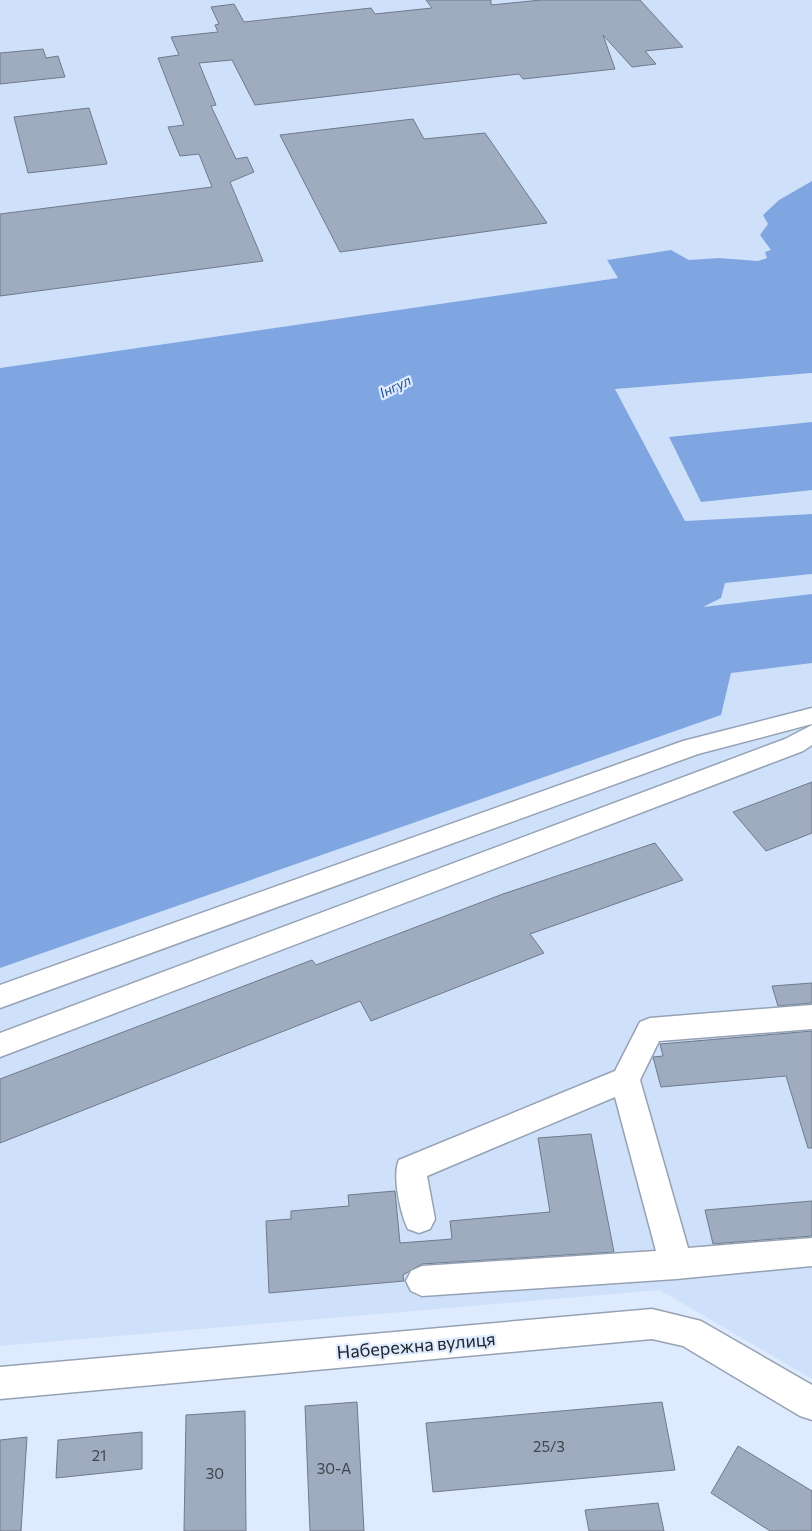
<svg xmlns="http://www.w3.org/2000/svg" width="812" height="1531" font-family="Commissioner,sans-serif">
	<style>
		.built { fill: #cfe0fa }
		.water { fill: #7fa6e1 }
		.building { fill: #9fabbe; stroke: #6f7b8c }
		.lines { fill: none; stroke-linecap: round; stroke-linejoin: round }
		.minor-casing { stroke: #96a2b4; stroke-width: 3 }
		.minor { fill: #fff; fill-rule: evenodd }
		.labels { text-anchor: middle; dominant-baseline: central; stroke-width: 4.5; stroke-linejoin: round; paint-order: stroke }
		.far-water-label { font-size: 14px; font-style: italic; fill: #1c4c92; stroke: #deebfe }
		.near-number-label { font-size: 15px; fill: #404650 }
		.near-street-label { font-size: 18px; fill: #20252c; stroke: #deebfe }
	</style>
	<rect width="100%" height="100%" fill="#deebfe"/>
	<g class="built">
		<polygon points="0,0 812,0 812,181 779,200 768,224 760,235 771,250 767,258 758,261 735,261 718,258 689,260 671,250 607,260 619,278 0,368"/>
		<polygon points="812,373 812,514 685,521 615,389"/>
		<polygon points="812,574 812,1379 660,1290 0,1346 0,968 721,715 701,607 725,583"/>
	</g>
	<g class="water">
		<polygon points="812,181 812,373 615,389 685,521 812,514 812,574 725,583 721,598 703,607 812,594 812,663 731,673 721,715 0,968 0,368 618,278 607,260 671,250 689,260 718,258 758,261 767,258 765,252 771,250 760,235 768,224 763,215 779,200"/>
		<polygon points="812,422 812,490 701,502 669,437"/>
	</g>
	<g class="building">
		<polygon points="426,0 491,0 491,5 541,0 640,0 683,47 645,51 656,64 632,67 603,35 615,69 523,79 519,74 255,105 232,60 199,63 216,105 211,106 236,159 247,157 254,172 230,182 263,261 0,296 0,214 212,187 199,154 180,156 168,127 184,125 158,58 179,55 171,37 218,32 215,25 219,24 211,7 234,4 244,22 371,8 375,14 432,8"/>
		<polygon points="43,49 46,58 58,56 65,77 0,84 0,53"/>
		<polygon points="89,108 107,164 28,173 14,117"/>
		<polygon points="413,119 424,139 485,133 547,223 340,252 280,135"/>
		<polygon points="812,782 812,833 766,851 733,812"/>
		<polygon points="655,843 683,880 530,934 544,953 371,1021 360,1001 0,1143 0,1079 312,960 316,965 503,894"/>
		<polygon points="812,983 812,1003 778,1006 772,986"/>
		<polygon points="812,1031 812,1148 808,1148 786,1076 661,1087 653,1057 663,1056 660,1044"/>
		<polygon points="591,1134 614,1252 422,1264 403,1275 404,1281 269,1293 266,1221 291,1219 291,1211 349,1206 348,1195 395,1191 400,1243 452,1239 450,1221 550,1212 538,1138"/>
		<polygon points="812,1201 812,1236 713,1244 705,1210"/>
		<polygon points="357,1402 364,1531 310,1531 305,1406"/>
		<polygon points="662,1402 675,1470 433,1492 426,1423"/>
		<polygon points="245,1411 246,1531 184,1531 186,1415"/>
		<polygon points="142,1432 142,1469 56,1478 58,1440"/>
		<polygon points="27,1437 21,1531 0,1531 0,1440"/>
		<polygon points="738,1446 812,1491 812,1531 770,1531 711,1493"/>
		<polygon points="658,1503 664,1531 589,1531 585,1510"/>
	</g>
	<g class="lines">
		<g class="minor-casing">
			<g id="minor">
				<polygon points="812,708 812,724 698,754 0,1008 0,985 683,741"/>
				<polygon points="812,725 812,745 803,751 0,1057 0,1033 785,739"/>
				<path d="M812 1005V1029L659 1041 640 1080 688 1248 812 1238V1266L676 1279 422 1296 411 1291 406 1281 411 1271 422 1266 656 1251 615 1097 427 1176 435 1219 430 1229 419 1233 408 1229C400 1213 392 1175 399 1160L615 1071 640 1022 650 1018Z"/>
				<polygon points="652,1309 701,1321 812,1385 812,1420 800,1416 683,1346 652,1339 0,1399 0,1367"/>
			</g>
		</g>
		<use href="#minor" class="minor"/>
	</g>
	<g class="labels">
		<g class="far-water-label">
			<text transform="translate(395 386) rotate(-26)">Інгул</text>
		</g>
		<g class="near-number-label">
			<text x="549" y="1446">25/3</text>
			<text x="99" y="1455">21</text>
			<text x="334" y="1468">30-А</text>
			<text x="215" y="1473">30</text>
		</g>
		<g class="near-street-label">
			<text transform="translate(416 1345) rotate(-5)">Набережна вулиця</text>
		</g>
	</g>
</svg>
